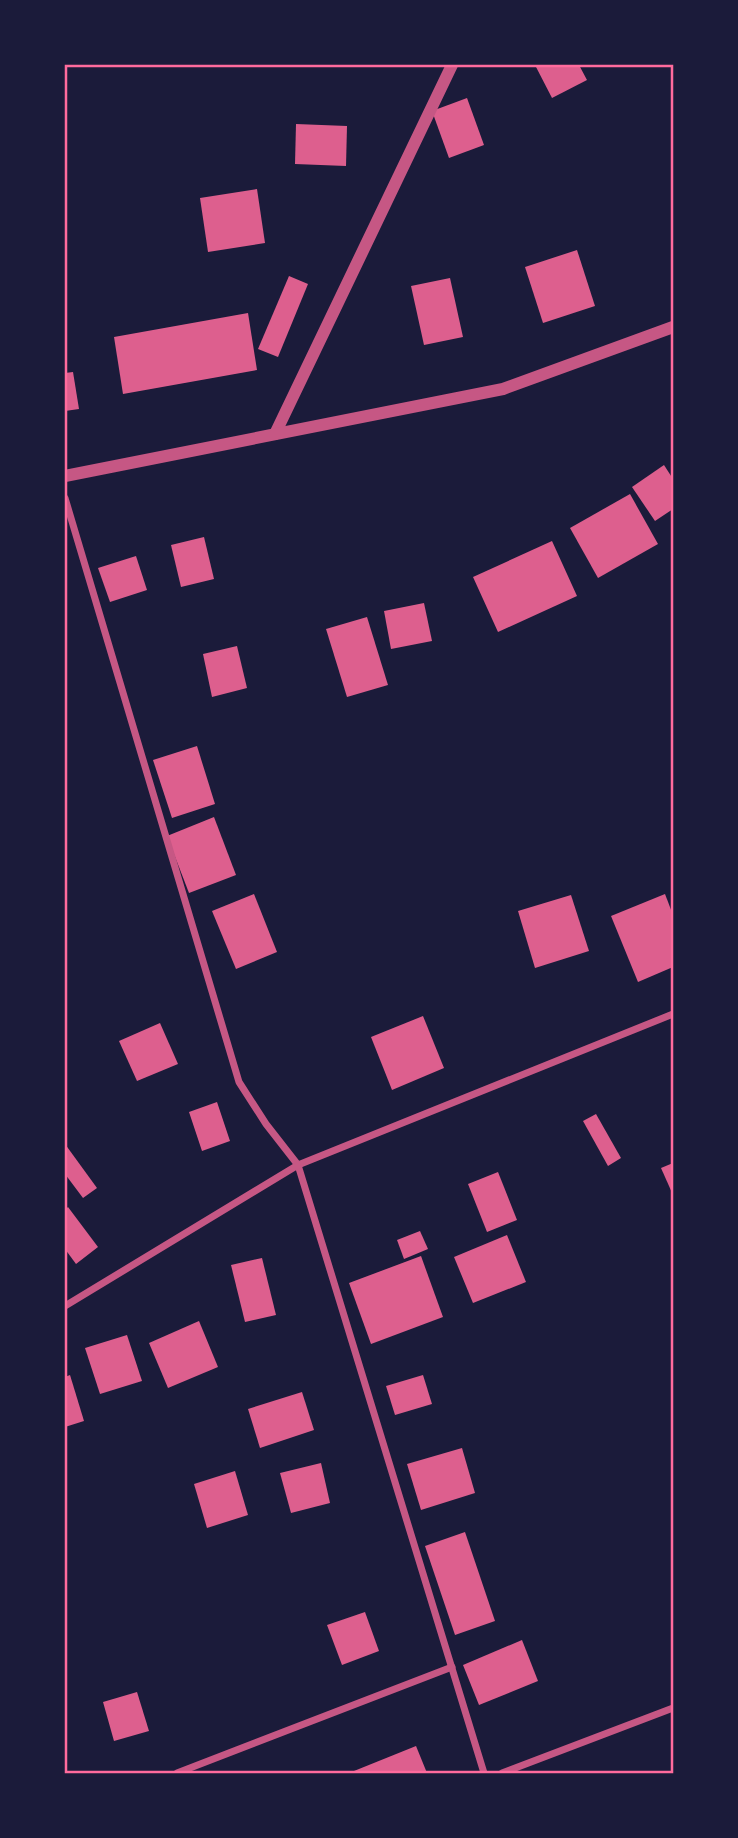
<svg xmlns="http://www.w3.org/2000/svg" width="738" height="1838" font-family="'Roboto Condensed',sans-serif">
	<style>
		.building { fill: #dd5f8e }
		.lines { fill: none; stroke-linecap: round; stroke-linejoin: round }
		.minor { stroke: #c65784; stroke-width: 7 }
		.tertiary { stroke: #c65784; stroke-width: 12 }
		.neatline { fill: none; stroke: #ff6b9d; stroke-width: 2.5 }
	</style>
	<rect width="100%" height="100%" fill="#1b1b3a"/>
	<g class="building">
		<polygon points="535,65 579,65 587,80 552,98"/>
		<polygon points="467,98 484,145 449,158 432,111"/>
		<polygon points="296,124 347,126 346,166 295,164"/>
		<polygon points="257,189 265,243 208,252 200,198"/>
		<polygon points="577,250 595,306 543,323 525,267"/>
		<polygon points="289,276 308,284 278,357 258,349"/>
		<polygon points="450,278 463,337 424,345 411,286"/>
		<polygon points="248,313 257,370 123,394 114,337"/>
		<polygon points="73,372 79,409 65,411 65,373"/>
		<polygon points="664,465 673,479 673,509 655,521 632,487"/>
		<polygon points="630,494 658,544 598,578 570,528"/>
		<polygon points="204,537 214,579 181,587 171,545"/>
		<polygon points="552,541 577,596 498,632 473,577"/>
		<polygon points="136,556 147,590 110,602 98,568"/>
		<polygon points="424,603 432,641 391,649 384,611"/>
		<polygon points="367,617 388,685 347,697 326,629"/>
		<polygon points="237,646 247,688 212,697 203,654"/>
		<polygon points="197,746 215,804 172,818 153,760"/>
		<polygon points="214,817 236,875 189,893 167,836"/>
		<polygon points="254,894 277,952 236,969 212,911"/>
		<polygon points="665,894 673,915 673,967 638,982 611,916"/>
		<polygon points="571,895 589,951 535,968 518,911"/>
		<polygon points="423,1016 444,1068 392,1090 371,1037"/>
		<polygon points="160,1023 178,1064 137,1081 119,1041"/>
		<polygon points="217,1102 230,1141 202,1151 189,1112"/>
		<polygon points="596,1114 621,1158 608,1166 583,1121"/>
		<polygon points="65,1144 97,1188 83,1198 65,1174"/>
		<polygon points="673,1163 673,1195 661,1168"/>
		<polygon points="498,1172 517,1220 487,1232 468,1184"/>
		<polygon points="68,1207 98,1247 76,1264 65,1249 65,1210"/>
		<polygon points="420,1231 428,1249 404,1259 397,1240"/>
		<polygon points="507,1235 526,1282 473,1303 454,1257"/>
		<polygon points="421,1256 443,1317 371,1344 349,1283"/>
		<polygon points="262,1258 276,1315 245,1322 231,1265"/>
		<polygon points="199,1321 218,1367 168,1388 149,1343"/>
		<polygon points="127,1335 142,1381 100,1394 85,1348"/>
		<polygon points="70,1375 84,1421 65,1427 65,1377"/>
		<polygon points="423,1375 432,1404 395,1415 386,1386"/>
		<polygon points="302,1392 314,1430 260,1448 248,1409"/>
		<polygon points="462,1448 475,1493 421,1510 407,1464"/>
		<polygon points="321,1463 330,1503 291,1513 280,1473"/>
		<polygon points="235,1471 248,1515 207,1528 194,1484"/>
		<polygon points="465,1532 495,1621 455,1635 425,1546"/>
		<polygon points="365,1612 379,1651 342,1665 327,1625"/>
		<polygon points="522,1640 538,1681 479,1705 463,1665"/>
		<polygon points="137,1692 149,1731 114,1741 103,1702"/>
		<polygon points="416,1746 427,1773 349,1773"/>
	</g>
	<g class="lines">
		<g class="minor">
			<polyline points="65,498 239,1082 266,1124 298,1165 484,1773"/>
			<polyline points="65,1306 298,1165 673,1014"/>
			<polyline points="177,1773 452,1667"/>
			<polyline points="502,1773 673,1708"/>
		</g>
		<g class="tertiary">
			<polyline points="275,434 452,65"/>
			<polyline points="65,476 503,389 673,327"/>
		</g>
	</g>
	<rect width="738" height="1838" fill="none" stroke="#1b1b3a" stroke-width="133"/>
	<rect x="66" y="66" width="606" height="1706" class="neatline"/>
</svg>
